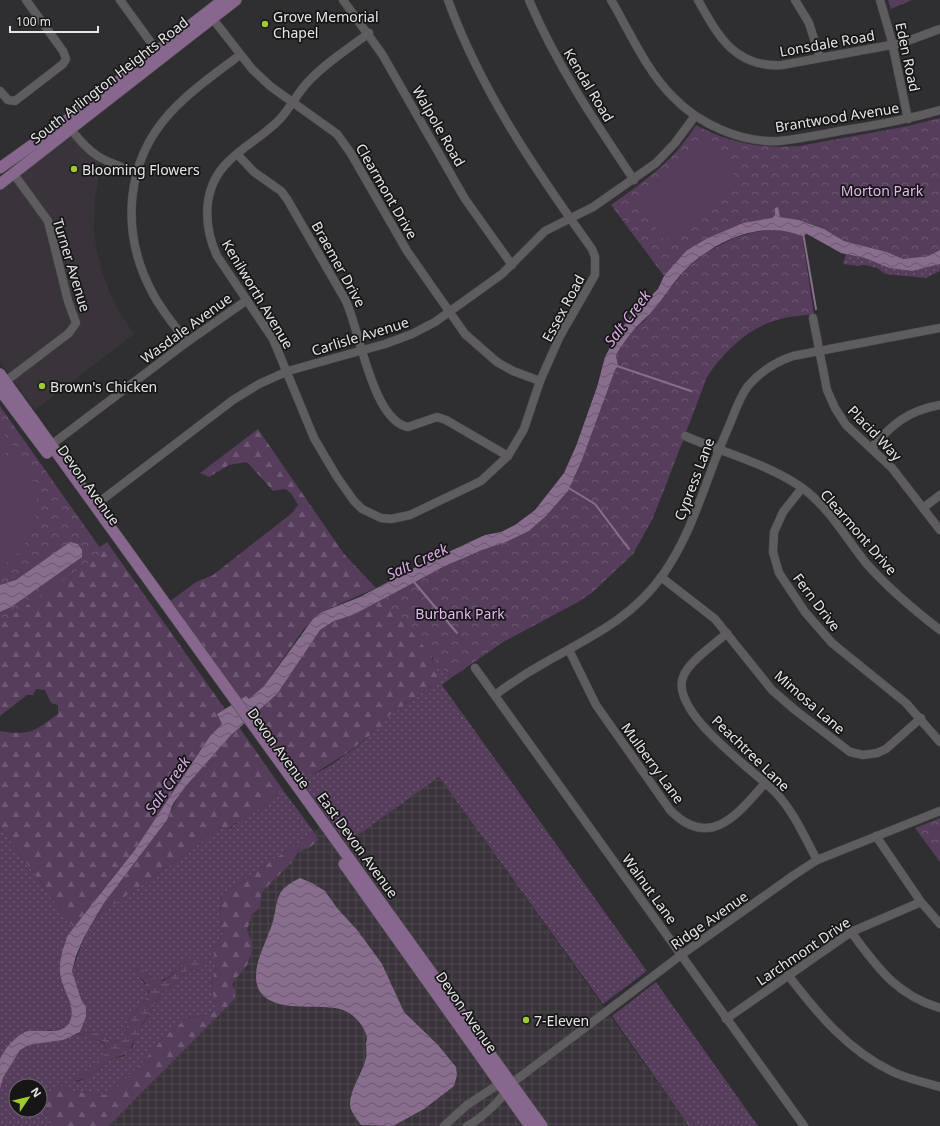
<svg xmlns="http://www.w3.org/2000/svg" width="940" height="1126" font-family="'Noto Sans',sans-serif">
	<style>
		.built { fill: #39333a }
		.industrial { fill: url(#industrial-grid) }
		.grass { fill: url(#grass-dots); fill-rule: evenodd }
		.forest { fill: url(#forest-firs) }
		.wetland { fill: url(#wetland-marsh) }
		.park { fill: url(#park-crowns) }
		.pitch { fill: #553d5b }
		.water { fill: url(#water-waves) }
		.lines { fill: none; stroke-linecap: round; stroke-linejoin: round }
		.stream { stroke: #886d8f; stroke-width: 2 }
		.minor-casing { stroke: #4d4c4e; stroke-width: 9 }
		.major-casing { stroke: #4d4c4e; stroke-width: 12 }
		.minor { stroke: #5e5c5e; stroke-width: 8 }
		.major { stroke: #87678e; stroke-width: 11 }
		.poi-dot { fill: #9eca2f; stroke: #171617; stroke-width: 1.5 }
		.labels { text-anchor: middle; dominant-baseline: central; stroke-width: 3.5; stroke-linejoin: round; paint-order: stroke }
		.poi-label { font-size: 14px; fill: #e7e6e7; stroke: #171617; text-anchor: start }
		.street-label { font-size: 14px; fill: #e7e6e7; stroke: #171617 }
		.park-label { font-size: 14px; fill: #e6b9f0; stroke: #171617 }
		.water-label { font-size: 15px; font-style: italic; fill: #d9ade3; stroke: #171617 }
	</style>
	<defs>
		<pattern id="industrial-grid" width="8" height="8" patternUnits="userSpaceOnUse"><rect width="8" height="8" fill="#39333a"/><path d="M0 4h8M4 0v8" fill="none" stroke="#4c474d"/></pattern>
		<pattern id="grass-dots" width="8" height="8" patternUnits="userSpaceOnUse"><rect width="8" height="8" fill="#553d5b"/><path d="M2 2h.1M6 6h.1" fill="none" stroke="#6d5973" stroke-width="1.8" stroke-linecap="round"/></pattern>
		<pattern id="forest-firs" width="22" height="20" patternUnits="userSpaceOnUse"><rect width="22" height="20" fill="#553d5b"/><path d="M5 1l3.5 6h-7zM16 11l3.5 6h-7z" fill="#6d5973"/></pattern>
		<pattern id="wetland-marsh" width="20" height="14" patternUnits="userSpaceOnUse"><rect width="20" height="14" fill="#553d5b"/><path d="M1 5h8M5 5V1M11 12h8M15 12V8" fill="none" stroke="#6d5973"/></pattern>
		<pattern id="park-crowns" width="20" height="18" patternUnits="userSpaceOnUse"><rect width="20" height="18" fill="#553d5b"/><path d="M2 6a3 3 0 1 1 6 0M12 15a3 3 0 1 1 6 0" fill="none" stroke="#6d5973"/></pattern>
		<pattern id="water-waves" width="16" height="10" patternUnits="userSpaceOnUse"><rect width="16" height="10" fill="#886d8f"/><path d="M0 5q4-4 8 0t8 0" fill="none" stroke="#6a5b6e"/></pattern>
	</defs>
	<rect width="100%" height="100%" fill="#2f2e30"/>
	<polygon class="built" points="74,133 102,160 95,199 94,227 96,247 102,271 109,290 118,310 134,334 35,410 0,362 0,190 11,183 29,167"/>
	<polygon class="industrial" points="439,777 689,1126 109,1126 235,999 235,990 232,984 238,975 252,943 247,930 252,915 260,907 262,892 293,861 298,852 309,848 319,840 314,832 331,819 347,843"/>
	<g class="grass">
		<polygon points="846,254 865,258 889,268 912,271 940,264 940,271 926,278 885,274 877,268 865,265 857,266 843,264"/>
		<path d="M434 657 451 678 442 685 647 971 603 1004 439 777 347 843 292 770C299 774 309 775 316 773 330 768 380 731 386 718L439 681 436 669 432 661Z"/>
		<path d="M283 790 314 832 222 895 220 914 223 934 213 948 216 968 211 985 216 1008 207 1015 187 1018 164 1037 142 1063 116 1088 104 1095 73 1091 62 1086 49 1115 52 1122 51 1126H0V1089L3 1078 20 1050 29 1045 63 1040 70 1035 78 1034 101 1041 105 1045 106 1054 91 1068 73 1079 77 1082 88 1077 112 1059 124 1056 133 1046 135 1037 163 991 172 986 179 977 190 969 200 971 184 964C180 970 175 971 170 976 154 989 147 967 132 968 137 973 149 987 149 995L127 1021 126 1037 123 1040 112 1042 98 1033 80 1032 86 1017V1007L81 999 72 971 84 937 97 916 189 852 219 827 229 829 241 819 261 808ZM16 1086H40V1110H16Z"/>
		<path d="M0 827 74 928 68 935C68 955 66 977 68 997 69 1003 73 1009 72 1015 70 1039 38 1026 25 1033 14 1038 6 1049 0 1059Z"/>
		<polygon points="656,982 758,1126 696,1126 661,1083 659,1083 612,1016"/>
	</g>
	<g class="forest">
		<polygon points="258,429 344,554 376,588 322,612 303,630 264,686 249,699 240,699 169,602 196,582 213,575 292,513 298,505 291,493 285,489 273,491 247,462 229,465 209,477 200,473"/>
		<path d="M107 542 225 709 217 714 222 724 210 736 134 851 74 928 0 827V731C31 736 34 731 58 714V705L51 703 45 690 36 689 33 695H27L0 716V617Z"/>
		<polygon points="443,567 432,661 440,677 439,681 386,718 384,723 372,734 347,753 317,772 302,777 292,770 253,715 320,630 334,621 353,615"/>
		<path d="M239 727 283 790 261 808 241 819 228 829 219 827 189 852 97 916 104 903 167 820C181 784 211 753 239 727Z"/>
		<path d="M314 832 319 840 309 848 298 852 293 861 262 892 260 907 252 915 247 930 252 943 251 955 247 965 232 984 235 990V999L109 1126H51C53 1119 49 1117 44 1112 40 1108 41 1101 41 1096L62 1086 73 1091 104 1095 116 1088 142 1063 164 1037 187 1018 207 1015 216 1008 211 985 216 968 213 948 223 934 220 914 222 895Z"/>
		<polygon points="659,1083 661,1083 696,1126 689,1126"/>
	</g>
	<path class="wetland" d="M186 958 202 959 204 967 200 971 190 969 179 977 172 986 163 991 143 1023 128 1053 112 1059 88 1077 73 1082V1079L91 1068 106 1053C107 1035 95 1042 87 1038 83 1036 82 1034 78 1034L80 1032 98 1033 112 1042 123 1040 126 1037 127 1021 149 995V991L145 986 146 983 131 968 141 969 152 978 164 981 182 967Z"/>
	<g class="park">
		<polygon points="888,0 912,0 891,9"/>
		<path d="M940 118V250L928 256 903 259 887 252 844 241 824 229 799 220 780 217 778 207 775 215 772 218 686 251 664 276 611 205C647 179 672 163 696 125 729 143 762 149 799 146L903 127Z"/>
		<path d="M777 229 790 231 802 236 814 314C802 316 789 316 777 320 748 328 723 353 707 377L666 485 652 520 633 554 593 592 578 602 505 641 451 678 383 599 443 567 482 550 504 543 529 531 546 516 568 491 582 460 615 370 618 366 616 355 632 331 644 321 687 268 707 252 734 238 755 232Z"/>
		<polygon points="0,406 103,552 0,624"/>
		<polygon points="940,818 940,862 915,828"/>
	</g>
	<g class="pitch">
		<polygon points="709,142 741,184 665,241 634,198"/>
		<polygon points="0,429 14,447 0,457"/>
		<path d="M20 455C47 497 43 538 0 568V469Z"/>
	</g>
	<g class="water">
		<path d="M778 207 780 217 799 220 824 229 844 241 887 252 903 259 928 256 940 250V264L912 271 889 268 865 258 841 253 807 234 802 236C763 219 717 240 688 267 675 279 665 297 653 310 647 318 638 324 632 332 626 339 621 347 616 355L618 366 615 370 582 460 568 491 546 516 529 531 504 543 482 550 443 567 353 615 334 621 320 630 277 694 230 736 185 787 173 804 167 820 104 903 84 937 76 956 72 971 81 999 86 1007V1017L80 1032 63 1040 29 1045 20 1050 3 1078 0 1089C0 1080 0 1067 0 1059 4 1049 16 1036 25 1032 38 1028 64 1037 70 1021 77 1005 60 987 60 971 59 959 64 946 68 935L134 851 210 736 222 724 217 714 246 696 249 699 264 686 313 619 322 612 360 597 414 568 485 535 501 532 515 525 535 510 564 473 576 446 597 387 605 357 616 336 630 317 658 289 664 276 686 251 706 239 743 223 772 218 775 215V208Z"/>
		<polygon points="70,542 78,544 82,550 82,557 11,607 0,612 0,585 16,580"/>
		<path d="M300 878 312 883 325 891 337 908 358 931 382 964 404 1012 438 1045 456 1067 457 1075 454 1086 424 1109 393 1126 361 1125C357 1119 350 1111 350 1104 350 1089 363 1072 366 1058 367 1054 366 1049 366 1045 366 1042 368 1037 366 1034 362 1023 352 1012 340 1009 315 1003 256 1017 256 976 256 958 268 939 273 921 279 897 275 890 300 878Z"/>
	</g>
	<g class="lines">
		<g class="stream">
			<polyline points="803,233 816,309"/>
			<polyline points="617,366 691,391"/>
			<polyline points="567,487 595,504 629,549"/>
			<polyline points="414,582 457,633"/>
		</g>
		<g class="minor-casing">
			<g id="minor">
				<polyline points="120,0 160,55"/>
				<polyline points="343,0 382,54 465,199 512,265"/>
				<path d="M529 0C556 64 595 122 634 180"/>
				<path d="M611 0C630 32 646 70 673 97 699 124 741 143 779 141 801 139 823 134 845 130 877 125 909 119 940 110"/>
				<path d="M698 0C718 36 735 68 782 65L902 43 940 29"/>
				<polyline points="795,0 809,23 820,58"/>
				<polyline points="880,0 891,38 908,119"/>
				<polyline points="209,14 252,69 270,86 337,134 350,152 407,251 465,334 497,362 513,371 540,381"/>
				<path d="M369 33C348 49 325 63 307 83 297 94 290 108 280 119 264 136 243 146 228 162 202 187 203 225 217 256L273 339 314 438 337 477 354 501 362 509 381 518 391 519 410 515 481 481 508 456 524 429 540 381 560 336 595 275V257L592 249C536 171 481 91 448 0"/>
				<polyline points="0,91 8,100 15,101 63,64 66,59 63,51 26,0"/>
				<path d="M68 125C90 156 102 161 137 172"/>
				<path d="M237 154 254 172 281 191 287 199 346 301C360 332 373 421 408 427L437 417 446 420 508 456"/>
				<polyline points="813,318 827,390 835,408 846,425 892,468 940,530"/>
				<path d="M187 342C175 326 161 310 152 292 121 234 124 163 170 113 190 91 216 73 240 55"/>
				<polyline points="2,384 69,333 76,323 68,301 48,221 13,173"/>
				<path d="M685 436C724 453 766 463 801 487 829 507 845 537 866 563 888 588 914 610 940 630"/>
				<polyline points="47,448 187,342 247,300"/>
				<path d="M871 448C893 424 907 411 940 405"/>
				<polyline points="802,488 783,512 774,532 773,552 779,573 805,612 832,643 906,703 940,742"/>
				<polyline points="94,506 233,400 259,384 288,371 385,344 412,334 435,322 502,274 545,231 593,207 656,163 675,143 695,116"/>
				<polyline points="923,508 940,495"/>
				<polyline points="661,577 715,619 772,690 795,710 850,752 863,755 877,753 886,749 921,718"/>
				<path d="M727 633C715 644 688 662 683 677 670 713 754 770 776 793 794 812 805 838 817 860"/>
				<path d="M569 650 596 705 670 810C710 851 738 814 765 783"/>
				<polyline points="475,668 804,1126"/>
				<path d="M495 695C511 683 528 672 546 662 590 637 631 619 662 576 693 533 705 481 726 433 733 418 738 399 748 386 760 372 775 362 793 356L940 328"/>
				<polyline points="876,836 921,902 940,924"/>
				<path d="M851 932C877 967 896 995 940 1008"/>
				<path d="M788 975C818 1014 847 1050 893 1072 908 1079 924 1082 940 1087"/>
				<polyline points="726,1019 851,932 921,902"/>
				<polyline points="444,1126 467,1105 499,1084 505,1083"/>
				<path d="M467 1126C484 1117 502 1099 512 1083L681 955 794 875 817 860 940 811"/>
			</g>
		</g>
		<g class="major-casing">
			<g id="major">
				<polyline points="0,168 85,107 223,0"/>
				<polyline points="0,184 236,0"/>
				<polyline points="0,374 542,1126"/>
				<polyline points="0,390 47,453"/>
				<polyline points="344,864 530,1126"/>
			</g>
		</g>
		<use href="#minor" class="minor"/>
		<use href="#major" class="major"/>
	</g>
	<g class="poi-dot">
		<circle cx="265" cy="24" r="4"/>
		<circle cx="74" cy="169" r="4"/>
		<circle cx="42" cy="386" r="4"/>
		<circle cx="526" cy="1020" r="4"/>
	</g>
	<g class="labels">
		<g class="poi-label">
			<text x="273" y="16">Grove Memorial<tspan x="273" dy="16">Chapel</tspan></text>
			<text x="82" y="169">Blooming Flowers</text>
			<text x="50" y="386">Brown's Chicken</text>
			<text x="534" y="1020">7-Eleven</text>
		</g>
		<g class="street-label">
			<text transform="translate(827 43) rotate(-10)">Lonsdale Road</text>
			<text transform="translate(908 57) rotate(78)">Eden Road</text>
			<text transform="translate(109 80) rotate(-38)">South Arlington Heights Road</text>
			<text transform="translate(589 85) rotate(59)">Kendal Road</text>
			<text transform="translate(837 117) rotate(-9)">Brantwood Avenue</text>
			<text transform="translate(439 126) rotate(60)">Walpole Road</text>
			<text transform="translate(387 191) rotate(60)">Clearmont Drive</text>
			<text transform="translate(339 264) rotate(61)">Braemer Drive</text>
			<text transform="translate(72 265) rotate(73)">Turner Avenue</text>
			<text transform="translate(258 294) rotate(59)">Kenilworth Avenue</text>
			<text transform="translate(563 308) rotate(-62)">Essex Road</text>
			<text transform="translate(186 328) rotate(-36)">Wasdale Avenue</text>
			<text transform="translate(360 336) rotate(-17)">Carlisle Avenue</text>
			<text transform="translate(875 433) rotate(46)">Placid Way</text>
			<text transform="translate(694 479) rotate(-69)">Cypress Lane</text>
			<text transform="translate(89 485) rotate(54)">Devon Avenue</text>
			<text transform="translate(859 532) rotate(49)">Clearmont Drive</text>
			<text transform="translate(817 602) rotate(53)">Fern Drive</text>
			<text transform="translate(810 702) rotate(41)">Mimosa Lane</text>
			<text transform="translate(279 748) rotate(54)">Devon Avenue</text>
			<text transform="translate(751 753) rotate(44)">Peachtree Lane</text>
			<text transform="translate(653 763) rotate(54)">Mulberry Lane</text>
			<text transform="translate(358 845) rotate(54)">East Devon Avenue</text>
			<text transform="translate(650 889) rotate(54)">Walnut Lane</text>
			<text transform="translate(709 920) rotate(-35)">Ridge Avenue</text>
			<text transform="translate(803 951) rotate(-34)">Larchmont Drive</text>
			<text transform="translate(467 1012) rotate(55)">Devon Avenue</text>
		</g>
		<g class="park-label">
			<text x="882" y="190">Morton Park</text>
			<text x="460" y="613">Burbank Park</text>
		</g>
		<g class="water-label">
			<text transform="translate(627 318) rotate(-53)">Salt Creek</text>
			<text transform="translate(417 561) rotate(-25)">Salt Creek</text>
			<text transform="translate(167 785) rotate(-55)">Salt Creek</text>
		</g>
	</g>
	<g transform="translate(28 1098) rotate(55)"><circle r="19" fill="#171617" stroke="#6a696a"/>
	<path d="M0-3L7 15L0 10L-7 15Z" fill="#9eca2f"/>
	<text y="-6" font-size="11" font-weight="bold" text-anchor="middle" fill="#e7e6e7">N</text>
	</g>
	<path d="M10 26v6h88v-6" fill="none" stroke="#e7e6e7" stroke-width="2"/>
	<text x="16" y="26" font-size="12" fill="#e7e6e7" stroke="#171617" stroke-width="3" paint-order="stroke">100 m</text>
</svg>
